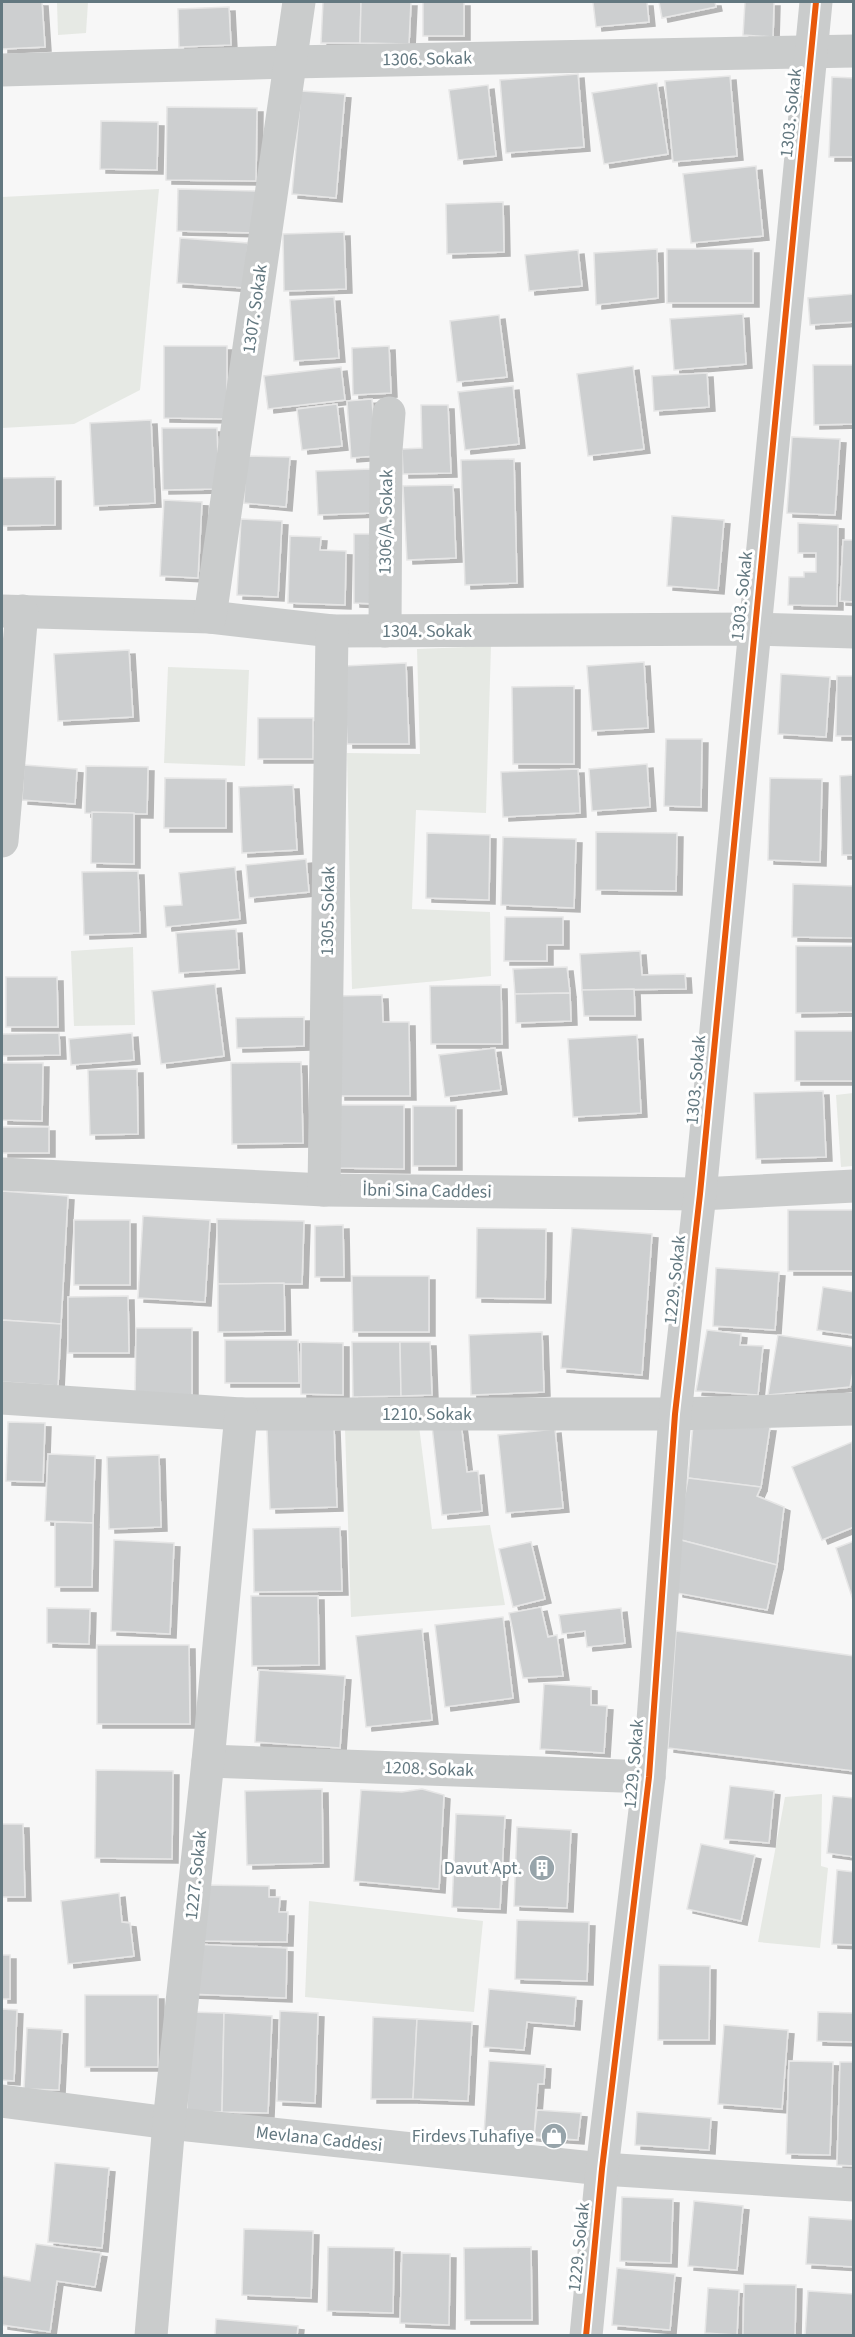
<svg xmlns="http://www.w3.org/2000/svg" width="855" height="2337" font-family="'Source Sans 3',sans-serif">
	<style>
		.green { fill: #e6e9e4 }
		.building { fill: #cdcfd0; stroke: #e6e6e6; stroke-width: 1.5; filter: url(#shadow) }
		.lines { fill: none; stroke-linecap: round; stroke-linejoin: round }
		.minor { stroke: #cacccc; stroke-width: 33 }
		.cycleway-casing { stroke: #fff; stroke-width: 10 }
		.cycleway { stroke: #e8590c; stroke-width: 6 }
		.labels { text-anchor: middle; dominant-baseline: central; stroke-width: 6; stroke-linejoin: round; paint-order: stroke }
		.street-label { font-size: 18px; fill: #637880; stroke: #fff }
		.poi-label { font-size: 18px; fill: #637880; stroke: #fff; text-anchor: end }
	</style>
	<defs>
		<filter id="shadow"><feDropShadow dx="6" dy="4" stdDeviation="0" flood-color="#0004"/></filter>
	</defs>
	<rect width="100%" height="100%" fill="#f7f7f7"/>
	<g class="green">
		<polygon points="57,2 88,2 86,33 58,35"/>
		<polygon points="159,189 140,390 74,424 2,428 2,197"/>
		<polygon points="491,646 486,813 416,810 412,909 490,912 491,976 352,989 347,753 420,754 417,649"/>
		<polygon points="168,667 249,670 245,766 164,763"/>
		<polygon points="133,947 135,1025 74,1026 71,951"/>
		<polygon points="853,1093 853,1166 841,1167 836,1095"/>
		<polygon points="419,1426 432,1529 490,1525 505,1605 351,1617 345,1428"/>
		<polygon points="822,1794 821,1866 828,1868 820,1948 758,1942 785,1797"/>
		<polygon points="309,1901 483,1921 474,2012 305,1997"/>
	</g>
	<g class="building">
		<polygon points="2,2 42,2 45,47 2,49"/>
		<polygon points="323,2 361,2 360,43 321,43"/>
		<polygon points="361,2 411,2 409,44 360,43"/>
		<rect x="423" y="2" width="41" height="34"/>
		<polygon points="593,2 647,2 649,22 596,27"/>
		<polygon points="659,2 715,2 716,7 662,18"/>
		<polygon points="745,2 774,2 773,37 743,35"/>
		<polygon points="229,7 231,45 179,47 178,9"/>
		<polygon points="578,74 584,147 506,153 500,80"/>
		<polygon points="730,76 737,156 673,162 665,81"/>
		<polygon points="832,77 854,78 854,157 829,157"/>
		<polygon points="657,83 668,154 604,164 592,93"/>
		<polygon points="488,85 496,156 458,160 449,90"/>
		<polygon points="301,91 345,94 336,198 292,194"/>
		<polygon points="167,107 257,108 256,181 166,180"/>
		<polygon points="101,121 158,122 157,170 100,169"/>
		<polygon points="756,166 763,236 691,243 683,174"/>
		<polygon points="178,189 256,191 255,233 177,231"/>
		<polygon points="503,202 504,252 447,254 446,204"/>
		<polygon points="344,232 346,289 284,291 283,234"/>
		<polygon points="180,238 248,243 245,288 177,283"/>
		<polygon points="657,249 658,298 596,305 594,253"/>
		<rect x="667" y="249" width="86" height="54"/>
		<polygon points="578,250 582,286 529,291 525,255"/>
		<polygon points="854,294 854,322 810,325 808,298"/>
		<polygon points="334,297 339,358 294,361 290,300"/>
		<polygon points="743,314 746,364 674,370 670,319"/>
		<polygon points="499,315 507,377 457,382 450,321"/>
		<polygon points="164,346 227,346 227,419 164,418"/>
		<polygon points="389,346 391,393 353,395 352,348"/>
		<polygon points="813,365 854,365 854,424 814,425"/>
		<polygon points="633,366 644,449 588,456 577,374"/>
		<polygon points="341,367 345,400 268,409 264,376"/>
		<polygon points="707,373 709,407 654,411 652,376"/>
		<polygon points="513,386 519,444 465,450 458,392"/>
		<polygon points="372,399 376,456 351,458 347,401"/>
		<polygon points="337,404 342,446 302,450 297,409"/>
		<polygon points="421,405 448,405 451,473 403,474 402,449 422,448"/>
		<polygon points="151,420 155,503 94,506 90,423"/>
		<polygon points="162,428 217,428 219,489 163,490"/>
		<polygon points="792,437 840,439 835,515 787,513"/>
		<polygon points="246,456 290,457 286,507 244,503"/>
		<polygon points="514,459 517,583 465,585 461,460"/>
		<polygon points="371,469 373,513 318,515 316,471"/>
		<polygon points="55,477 55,525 2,526 2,478"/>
		<polygon points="453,485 456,558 407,560 403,486"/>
		<polygon points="164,500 202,502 198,578 160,576"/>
		<polygon points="672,516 724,520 718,590 667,586"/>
		<polygon points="241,519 282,521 278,597 237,595"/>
		<polygon points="798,523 838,525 837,606 788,605 789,577 804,577 804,572 816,572 816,553 798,553"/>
		<polygon points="354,534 378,534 377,604 354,603"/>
		<polygon points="290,536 321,537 320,550 346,551 345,605 288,603"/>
		<polygon points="843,540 854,540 854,602 840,601"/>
		<polygon points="129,650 133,717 58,721 54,654"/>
		<polygon points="644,662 648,728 592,731 587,666"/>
		<polygon points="406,663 409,744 347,744 344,666"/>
		<polygon points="781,674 830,677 826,737 778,734"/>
		<polygon points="837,676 854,676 854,736 836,736"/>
		<polygon points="574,686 574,764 513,764 512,687"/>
		<rect x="258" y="718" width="55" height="41"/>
		<polygon points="666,739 702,739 701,807 664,806"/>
		<polygon points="647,764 650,807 592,811 589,769"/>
		<polygon points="24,765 77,769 75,804 22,800"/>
		<polygon points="86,766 148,767 147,814 85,813"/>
		<polygon points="578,769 580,813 503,817 501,772"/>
		<polygon points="854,775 854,855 842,855 840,776"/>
		<polygon points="165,778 226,779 226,828 164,828"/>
		<polygon points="770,778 822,779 820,862 768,860"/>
		<polygon points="293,785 297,850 242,853 239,787"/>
		<polygon points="92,812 134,813 134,864 91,863"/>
		<polygon points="596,832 677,833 676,891 596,890"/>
		<polygon points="427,833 490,835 489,900 426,898"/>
		<polygon points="503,837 576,839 574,908 501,905"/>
		<polygon points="306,859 309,892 249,898 246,865"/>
		<polygon points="235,867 240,919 166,927 164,906 182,905 179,873"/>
		<polygon points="138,871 140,933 84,935 82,872"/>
		<polygon points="793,884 854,886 854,938 792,937"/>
		<polygon points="505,917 563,917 563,945 547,945 547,961 504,961"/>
		<polygon points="236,929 239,969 179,973 176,933"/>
		<polygon points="796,946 854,946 854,1012 796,1013"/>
		<polygon points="640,951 642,975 685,974 686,989 582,990 580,954"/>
		<polygon points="567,967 570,993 515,994 513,969"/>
		<polygon points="6,977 57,977 58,1027 6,1027"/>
		<polygon points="215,984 224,1056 161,1064 152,991"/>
		<polygon points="501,985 502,1044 431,1044 430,986"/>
		<polygon points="634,989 635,1016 584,1016 582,990"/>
		<polygon points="570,993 571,1021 516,1023 515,994"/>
		<polygon points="382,995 383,1022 409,1022 410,1096 339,1096 339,996"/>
		<polygon points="304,1017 304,1046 237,1048 236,1018"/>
		<rect x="795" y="1031" width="59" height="50"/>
		<polygon points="59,1033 60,1055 2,1056 2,1034"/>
		<polygon points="132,1033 134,1060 71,1065 69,1039"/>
		<polygon points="637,1035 641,1113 573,1117 568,1039"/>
		<polygon points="495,1048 501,1090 445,1097 439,1055"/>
		<polygon points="301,1062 303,1143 232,1144 231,1063"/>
		<polygon points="2,1063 43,1063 42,1121 2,1120"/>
		<polygon points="137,1069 138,1134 90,1135 88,1070"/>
		<polygon points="823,1091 826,1157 756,1159 754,1093"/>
		<polygon points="335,1105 404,1105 404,1169 335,1168"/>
		<rect x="413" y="1106" width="43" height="60"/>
		<rect x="2" y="1127" width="47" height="26"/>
		<polygon points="2,1191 68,1196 61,1324 2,1320"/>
		<rect x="788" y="1210" width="66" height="61"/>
		<polygon points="143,1216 210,1220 205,1302 138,1298"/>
		<polygon points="217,1219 304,1221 302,1284 218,1284"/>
		<rect x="74" y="1220" width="56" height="65"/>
		<polygon points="343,1225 344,1277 315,1277 315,1226"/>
		<polygon points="477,1228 546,1229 545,1299 476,1298"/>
		<polygon points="572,1228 652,1234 642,1375 561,1368"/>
		<polygon points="716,1268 779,1272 775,1330 713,1326"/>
		<polygon points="352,1276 429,1276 429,1332 353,1332"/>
		<polygon points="284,1283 285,1331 218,1332 218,1284"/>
		<polygon points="823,1287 854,1292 853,1335 817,1330"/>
		<polygon points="128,1296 129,1353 68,1353 68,1297"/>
		<polygon points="2,1320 61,1324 58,1386 2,1382"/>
		<polygon points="136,1328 192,1328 192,1399 135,1398"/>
		<polygon points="707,1330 741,1334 740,1345 763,1346 758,1395 696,1391"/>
		<polygon points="542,1332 544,1392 471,1395 469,1335"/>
		<polygon points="778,1335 854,1347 854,1367 850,1387 768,1395"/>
		<polygon points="225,1340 298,1340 299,1383 225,1383"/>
		<polygon points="301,1342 343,1343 343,1395 301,1394"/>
		<polygon points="352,1342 400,1342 401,1396 353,1397"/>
		<polygon points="400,1342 430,1342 432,1395 401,1396"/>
		<polygon points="8,1422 45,1423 43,1482 6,1481"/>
		<polygon points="461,1423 467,1472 478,1471 482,1511 442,1515 432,1426"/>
		<polygon points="693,1425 770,1427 761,1487 688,1478"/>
		<polygon points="334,1427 337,1507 270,1509 267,1429"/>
		<polygon points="555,1429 563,1508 506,1513 498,1435"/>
		<polygon points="852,1442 854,1527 822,1540 792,1467"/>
		<polygon points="48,1454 95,1456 93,1523 45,1521"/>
		<polygon points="159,1455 161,1527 109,1529 107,1457"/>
		<polygon points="688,1478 761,1487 757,1496 784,1507 777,1565 677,1539"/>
		<polygon points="55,1522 93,1523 92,1587 55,1587"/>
		<polygon points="340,1527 342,1591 254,1592 253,1529"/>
		<polygon points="677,1539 777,1565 767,1610 677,1593"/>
		<polygon points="114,1540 174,1543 170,1634 111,1631"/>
		<polygon points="854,1541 854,1603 836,1548"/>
		<polygon points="531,1542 545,1599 513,1607 499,1549"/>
		<polygon points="251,1596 318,1596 319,1665 252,1666"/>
		<polygon points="541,1607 548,1637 557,1635 563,1676 523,1678 509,1613"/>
		<polygon points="47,1608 90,1609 89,1644 47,1643"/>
		<polygon points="621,1608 625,1643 587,1647 585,1631 562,1634 559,1615"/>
		<polygon points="503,1617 513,1698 445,1707 435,1625"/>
		<polygon points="422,1629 432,1720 366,1727 356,1636"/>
		<polygon points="676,1631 854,1656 854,1771 668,1748"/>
		<polygon points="97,1645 189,1645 190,1724 97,1724"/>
		<polygon points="259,1670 345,1676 340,1748 255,1742"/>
		<polygon points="544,1684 591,1687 591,1705 607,1706 604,1753 540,1749"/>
		<polygon points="96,1770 173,1771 172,1859 95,1858"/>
		<polygon points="730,1786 774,1791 769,1843 724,1839"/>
		<polygon points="322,1789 323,1863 247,1865 245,1791"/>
		<polygon points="422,1789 444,1795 439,1889 354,1881 361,1790 402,1792"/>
		<polygon points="833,1796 854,1798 854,1857 827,1853"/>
		<polygon points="456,1814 505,1816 500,1909 452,1907"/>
		<polygon points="2,1824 23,1824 25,1897 2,1897"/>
		<polygon points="517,1827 571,1830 567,1908 514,1906"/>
		<polygon points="701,1844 755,1855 741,1921 687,1909"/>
		<polygon points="837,1870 854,1872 854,1945 832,1944"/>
		<polygon points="200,1885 269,1886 269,1897 280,1897 279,1912 288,1912 287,1942 199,1941"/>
		<polygon points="119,1893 122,1922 130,1923 134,1956 68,1964 61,1901"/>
		<polygon points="517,1920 589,1922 587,1981 515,1979"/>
		<polygon points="191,1944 287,1948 286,1998 189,1994"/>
		<rect x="2" y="1955" width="8" height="44"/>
		<polygon points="659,1965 710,1966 709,2040 658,2040"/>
		<polygon points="489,1989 576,1997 574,2026 527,2022 524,2050 484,2047"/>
		<rect x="85" y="1995" width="73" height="72"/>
		<polygon points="2,2009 17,2010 14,2081 2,2080"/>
		<polygon points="280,2011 318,2013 315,2103 277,2101"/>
		<polygon points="190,2012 224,2013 222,2112 187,2111"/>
		<polygon points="818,2012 854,2013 854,2042 817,2041"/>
		<polygon points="224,2013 272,2016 268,2113 222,2112"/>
		<polygon points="373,2017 417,2019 413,2099 371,2099"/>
		<polygon points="417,2019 472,2022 468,2101 413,2099"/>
		<polygon points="724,2025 788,2030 782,2109 718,2104"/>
		<polygon points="27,2028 62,2030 59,2090 24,2089"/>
		<polygon points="489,2061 545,2065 544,2084 538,2084 534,2137 484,2134"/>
		<polygon points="789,2061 833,2062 830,2155 786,2154"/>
		<polygon points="840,2062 854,2062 854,2166 837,2165"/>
		<polygon points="537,2110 581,2113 578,2140 534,2137"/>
		<polygon points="637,2112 711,2118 709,2150 635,2145"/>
		<polygon points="55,2163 109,2168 102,2248 48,2242"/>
		<polygon points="622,2197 673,2199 671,2263 620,2261"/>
		<polygon points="694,2201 743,2206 737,2270 688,2266"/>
		<polygon points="809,2217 854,2220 854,2267 806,2264"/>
		<polygon points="244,2229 313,2231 311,2298 242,2295"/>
		<polygon points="36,2244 101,2253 95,2287 57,2281 50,2332 2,2325 2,2276 30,2281"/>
		<polygon points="328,2247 394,2248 393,2313 327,2311"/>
		<polygon points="531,2247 532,2320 465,2320 464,2248"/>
		<polygon points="402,2253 450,2254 449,2325 400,2323"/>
		<polygon points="617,2268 675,2274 670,2330 612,2325"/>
		<polygon points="744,2284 796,2285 795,2336 743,2336"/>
		<polygon points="708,2288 739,2290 737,2335 705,2333"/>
		<polygon points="808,2291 854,2294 854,2336 805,2336"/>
		<polygon points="216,2319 298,2326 297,2336 215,2336"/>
	</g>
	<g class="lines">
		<g class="minor">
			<polyline points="2,70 290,62 854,51"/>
			<polyline points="2,611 210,617 332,631 754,629 854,632"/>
			<polyline points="210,617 299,2"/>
			<polyline points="385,631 386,450 389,413"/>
			<polyline points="2,841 22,611"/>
			<polyline points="2,1174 324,1190 700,1194 854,1186"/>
			<polyline points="324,1190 332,631"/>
			<polyline points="2,1398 241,1414 675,1414 854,1409"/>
			<polyline points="208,1761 649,1777"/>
			<polyline points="2,2101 169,2123 602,2169 854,2185"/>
			<polyline points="151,2336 169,2123 208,1761 241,1414"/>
			<polyline points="586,2336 602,2169 649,1777 675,1414 700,1194 816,2"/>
		</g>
		<g class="cycleway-casing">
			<polyline id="cycleway" points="586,2336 602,2169 649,1777 675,1414 700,1194 816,2"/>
		</g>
		<use href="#cycleway" class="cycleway"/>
	</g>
	<defs>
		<g id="building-disc" transform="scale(1.35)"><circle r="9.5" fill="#97a4aa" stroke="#fff"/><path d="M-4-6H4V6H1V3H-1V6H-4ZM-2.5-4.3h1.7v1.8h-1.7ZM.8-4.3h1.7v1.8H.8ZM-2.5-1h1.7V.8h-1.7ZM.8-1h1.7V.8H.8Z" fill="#fff"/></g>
		<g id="shop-disc" transform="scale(1.35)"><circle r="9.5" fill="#97a4aa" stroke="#fff"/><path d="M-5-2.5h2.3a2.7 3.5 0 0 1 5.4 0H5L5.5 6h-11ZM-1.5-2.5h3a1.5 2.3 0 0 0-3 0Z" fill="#fff"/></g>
	</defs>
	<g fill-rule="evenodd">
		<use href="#building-disc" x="542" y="1868"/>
		<use href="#shop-disc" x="554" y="2136"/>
	</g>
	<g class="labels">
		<g class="street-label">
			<text transform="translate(427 59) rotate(-1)">1306. Sokak</text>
			<text transform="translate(791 113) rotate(-84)">1303. Sokak</text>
			<text transform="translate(255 309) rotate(-82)">1307. Sokak</text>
			<text transform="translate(386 522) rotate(-89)">1306/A. Sokak</text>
			<text transform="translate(742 596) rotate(-84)">1303. Sokak</text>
			<text x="427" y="631">1304. Sokak</text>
			<text transform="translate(328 911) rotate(-89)">1305. Sokak</text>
			<text transform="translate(696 1080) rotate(-85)">1303. Sokak</text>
			<text transform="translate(427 1191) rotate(1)">İbni Sina Caddesi</text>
			<text transform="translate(675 1280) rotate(-84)">1229. Sokak</text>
			<text x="427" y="1414">1210. Sokak</text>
			<text transform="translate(634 1764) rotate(-85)">1229. Sokak</text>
			<text transform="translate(429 1769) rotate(2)">1208. Sokak</text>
			<text transform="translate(196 1875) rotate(-84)">1227. Sokak</text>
			<text transform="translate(319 2139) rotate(6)">Mevlana Caddesi</text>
			<text transform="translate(579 2247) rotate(-84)">1229. Sokak</text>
		</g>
		<g class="poi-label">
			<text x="522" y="1868">Davut Apt.</text>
			<text x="534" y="2136">Firdevs Tuhafiye</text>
		</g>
	</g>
	<rect width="855" height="2337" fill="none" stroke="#637880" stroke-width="6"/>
</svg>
